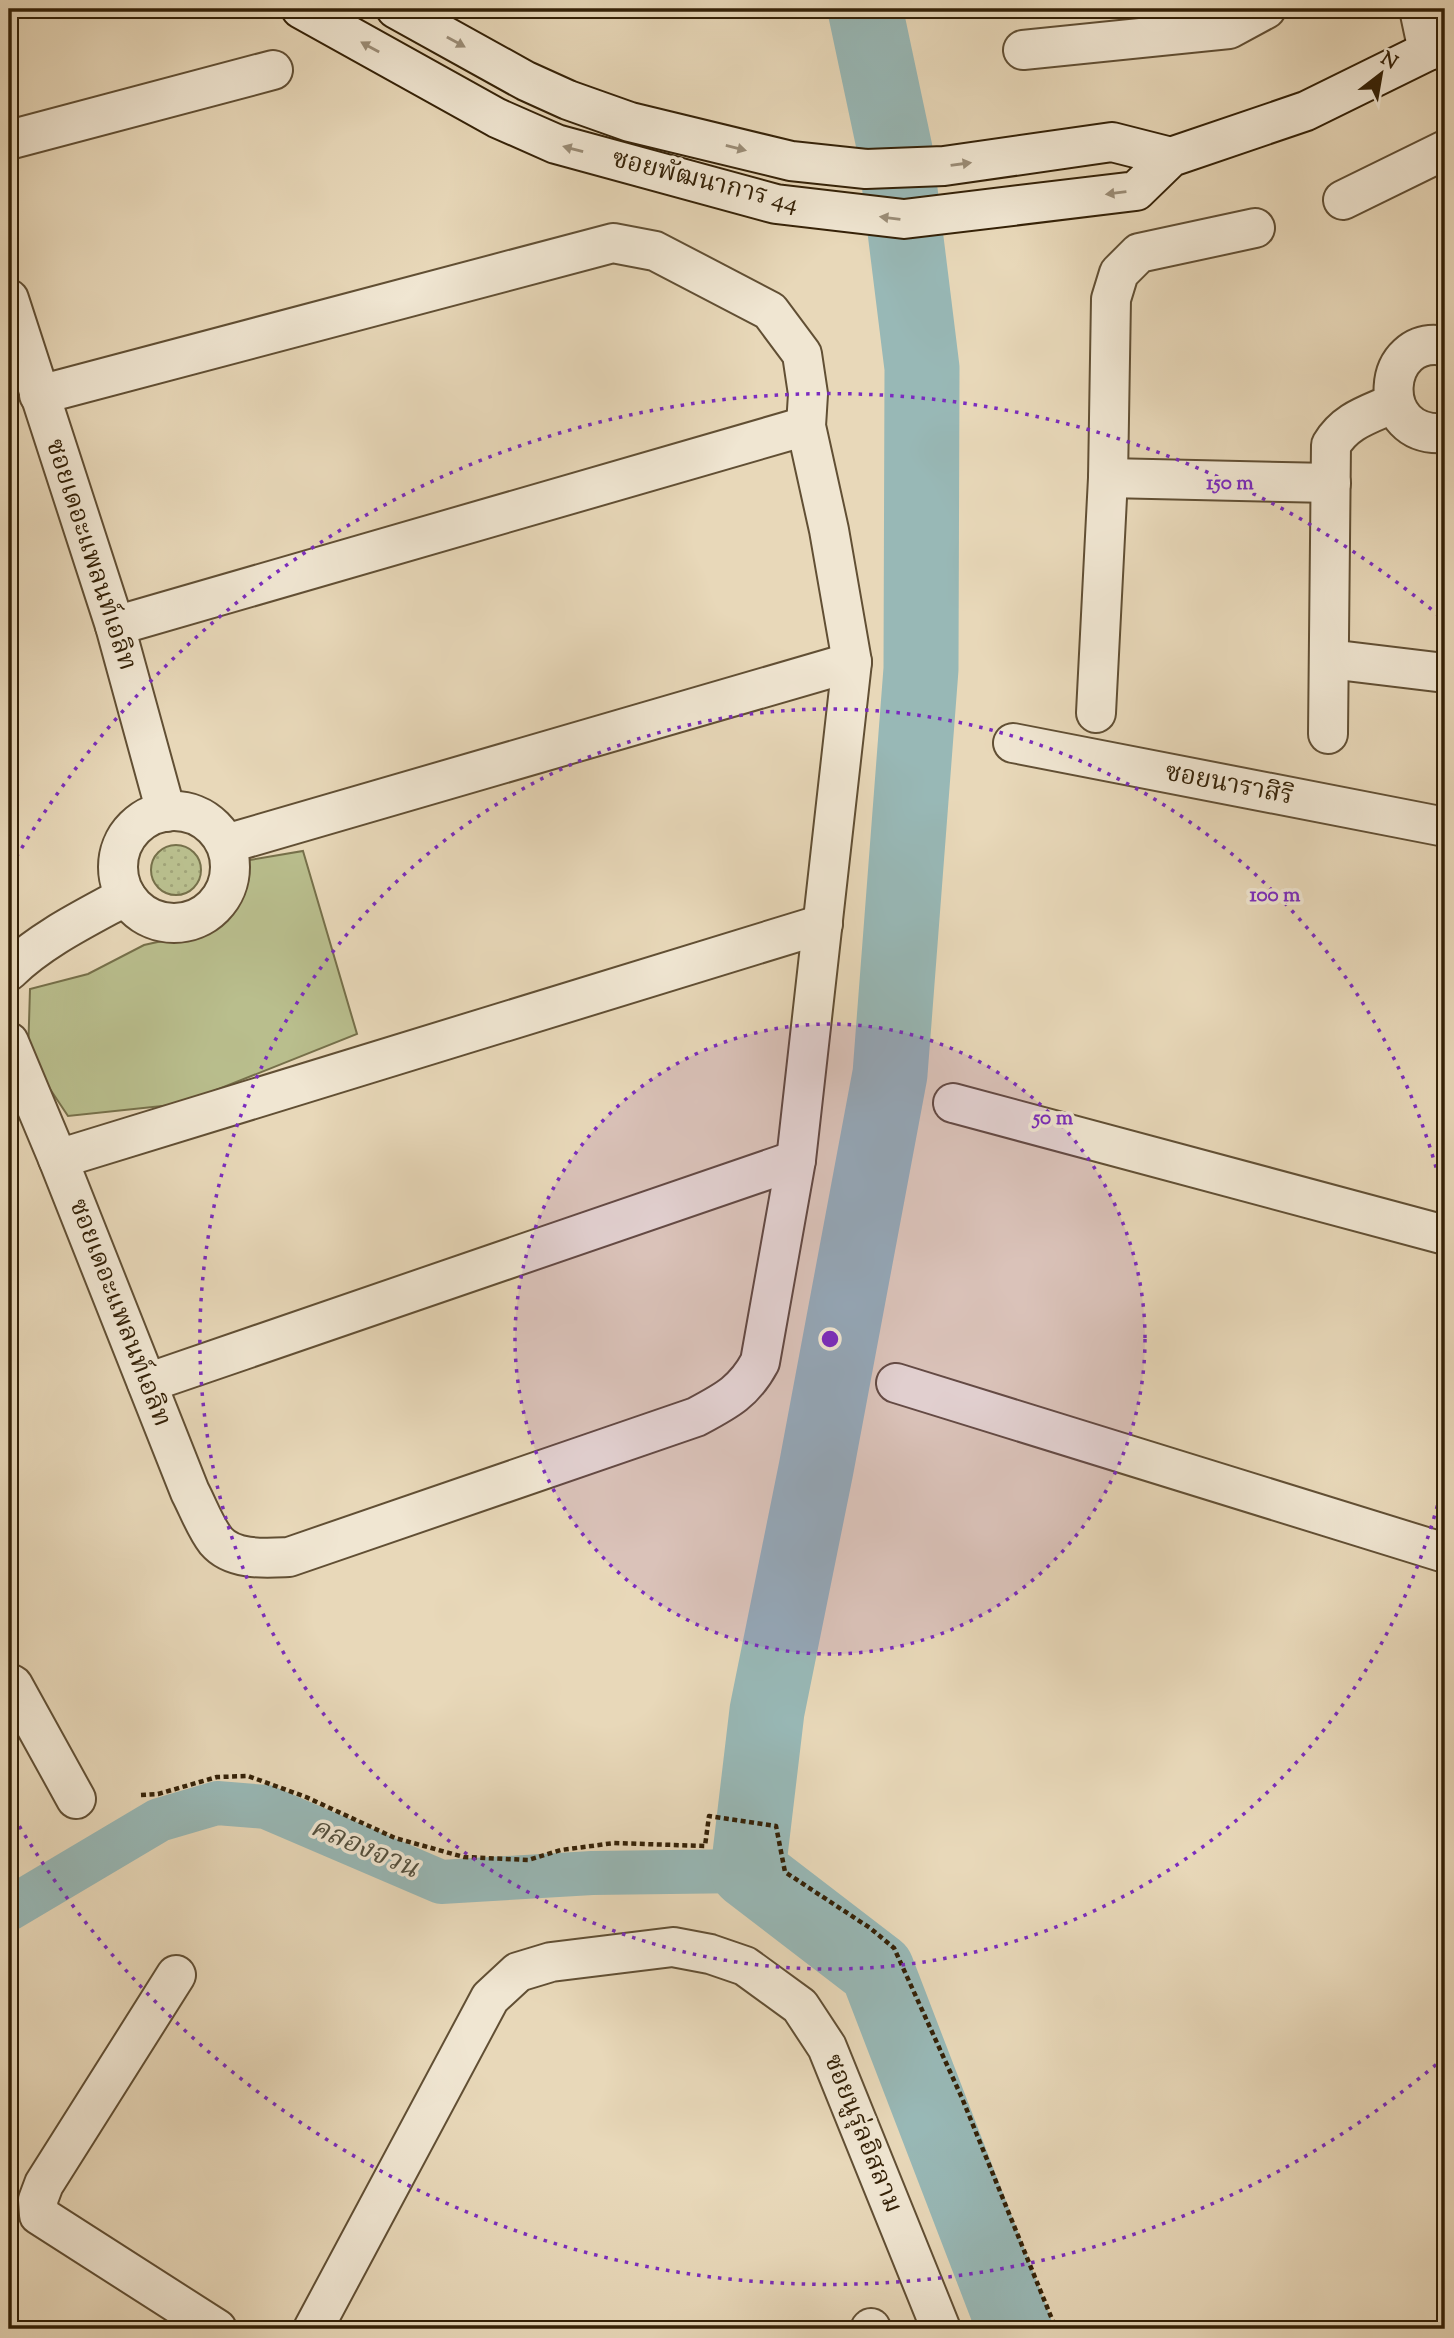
<svg xmlns="http://www.w3.org/2000/svg" width="1454" height="2338" font-family="'Sorts Mill Goudy','Noto Serif Thai',serif">
	<style>
		.grass { fill: url(#grass-dots); stroke: #76704a; stroke-width: 2 }
		.garden { fill: #b9be8d; stroke: #76704a; stroke-width: 2 }
		.lines { fill: none; stroke-linecap: round; stroke-linejoin: round }
		.canal { stroke: #98b8b6; stroke-width: 44 }
		.river { stroke: #98b8b6; stroke-width: 75 }
		.street-casing { stroke: #614f34; stroke-width: 42 }
		.secondary-casing { stroke: #342107; stroke-width: 42 }
		.path { stroke: #342107; stroke-width: 4.5; stroke-dasharray: 5 3.5; stroke-linecap: butt }
		.street { stroke: #f0e6d2; stroke-width: 38 }
		.secondary { stroke: #f0e6d2; stroke-width: 38 }
		.oneway { fill: #9b8d77 }
		.ring { fill: none; stroke: #7b2cbf; stroke-width: 3.5; stroke-dasharray: 3.5 7 }
		.labels { text-anchor: middle; dominant-baseline: central; stroke-width: 7; stroke-linejoin: round; paint-order: stroke }
		.street-label { font-size: 26px; fill: #342107; stroke: #f0e6d2 }
		.water-label { font-size: 28px; font-style: italic; fill: #524e3c; stroke: #f0e6d2 }
		.centre { fill: #7b2cbf; stroke: #f0e6d2; stroke-width: 3.5 }
		.ring-label { font-size: 21px; text-anchor: middle; font-weight: bold; fill: #7b2cbf; stroke: #f0e6d2; stroke-width: 7; stroke-linejoin: round; paint-order: stroke }
	</style>
	<defs>
		<pattern id="grass-dots" width="8" height="8" patternUnits="userSpaceOnUse" patternTransform="scale(1.75)"><rect width="8" height="8" fill="#b9be8d"/><path d="M2 2h.1M6 6h.1" fill="none" stroke="#a0a378" stroke-width="1.8" stroke-linecap="round"/></pattern>
	</defs>
	<rect width="100%" height="100%" fill="#e8d8b9"/>
	<filter id="stains"><feTurbulence type="fractalNoise" baseFrequency=".00286" numOctaves="4"/><feColorMatrix values="0 0 0 0 .2 0 0 0 0 .09 0 0 0 0 .02 0 0 0 .5 -.17"/></filter>
	<radialGradient id="worn" r=".72"><stop offset=".6" stop-color="#630" stop-opacity="0"/><stop offset="1" stop-color="#630" stop-opacity=".3"/></radialGradient>
	<circle class="grass" cx="176" cy="870" r="25"/>
	<polygon class="garden" points="303,851 357,1034 181,1104 68,1116 28,1056 30,989 88,974 144,945 198,933 236,891 244,861"/>
	<g class="lines">
		<polyline class="canal" points="9,1909 159,1820 217,1803 266,1807 441,1882 592,1873 748,1871"/>
		<polyline class="river" points="865,9 895,150 922,368 921,669 890,1074 816,1469 767,1711 748,1871 877,1970 1015,2329"/>
		<g class="street-casing">
			<g id="street">
				<polyline points="1419,9 1428,51"/>
				<polyline points="1023,50 1229,29 1266,9"/>
				<polyline points="9,140 273,70"/>
				<polyline points="1343,200 1445,150"/>
				<polyline points="9,299 115,626 166,812"/>
				<path d="M1445 346C1381 333 1372 439 1445 433"/>
				<polyline points="1108,478 1331,483"/>
				<polyline points="115,626 806,426"/>
				<polyline points="1329,659 1445,673"/>
				<polyline points="1096,713 1108,478 1111,299 1119,273 1139,253 1255,228"/>
				<path d="M1328 734 1331 445C1346 420 1368 415 1394 403"/>
				<polyline points="1013,743 1445,827"/>
				<circle cx="174" cy="867" r="56"/>
				<polyline points="226,844 852,662"/>
				<path d="M9 971C42 939 86 918 126 896"/>
				<path d="M9 1042 58 1159 190 1492C198 1507 205 1527 216 1541 233 1561 266 1558 289 1557L696 1417C726 1401 744 1392 760 1362L796 1160 852 662 829 530 806 426 808 394 802 354 770 311 655 251 613 243 39 395"/>
				<polyline points="953,1103 1445,1235"/>
				<polyline points="58,1159 823,924"/>
				<polyline points="147,1383 796,1160"/>
				<polyline points="896,1383 1445,1553"/>
				<polyline points="9,1683 13,1685 76,1799"/>
				<polyline points="176,1975 44,2184 38,2200 39,2215 217,2329"/>
				<polyline points="313,2329 490,1998 518,1972 551,1962 673,1947 710,1954 745,1966 800,2006 827,2047 941,2329"/>
				<polyline points="870,2329 871,2328"/>
			</g>
		</g>
		<g class="secondary-casing">
			<g id="secondary">
				<polyline points="301,9 497,118 556,144 776,204 904,219 1136,191 1171,157 1306,111 1428,51 1445,40"/>
				<polyline points="396,9 526,81 568,100 630,122 791,161 866,169 944,166 1112,142 1171,157"/>
			</g>
		</g>
		<polyline class="path" points="141,1795 158,1794 217,1777 248,1776 306,1797 395,1838 464,1857 528,1860 561,1850 614,1843 705,1846 709,1816 776,1826 785,1872 870,1928 894,1948 962,2098 1056,2329"/>
		<use href="#street" class="street"/>
		<use href="#secondary" class="secondary"/>
	</g>
	<defs><path id="oneway-solid" d="M-6-.8H1V-3.2L6.5 0L1 3.2V.8H-6Z" transform="scale(1.75)"/></defs>
	<g class="oneway">
		<use href="#oneway-solid" transform="translate(456 42) rotate(29)"/>
		<use href="#oneway-solid" transform="translate(370 47) rotate(-151)"/>
		<use href="#oneway-solid" transform="translate(736 148) rotate(14)"/>
		<use href="#oneway-solid" transform="translate(573 149) rotate(-165)"/>
		<use href="#oneway-solid" transform="translate(961 164) rotate(-8)"/>
		<use href="#oneway-solid" transform="translate(1116 193) rotate(173)"/>
		<use href="#oneway-solid" transform="translate(890 218) rotate(-173)"/>
	</g>
	<circle cx="830" cy="1339" r="315" fill="#7b2cbf" fill-opacity=".12"/>
	<g class="ring">
		<circle cx="830" cy="1339" r="315"/>
		<path d="M1445 1475A630 630 0 1 1 1445 1203"/>
		<path d="M1444 2058A946 946 0 0 1 11 1812M11 866A946 946 0 0 1 1444 620"/>
	</g>
	<g class="labels">
		<g class="street-label">
			<text transform="translate(705 182) rotate(14)">ซอยพัฒนาการ 44</text>
			<text transform="translate(90 555) rotate(72)">ซอยเดอะแพลนท์เอลิท</text>
			<text transform="translate(1229 785) rotate(11)">ซอยนาราสิริ</text>
			<text transform="translate(119 1313) rotate(69)">ซอยเดอะแพลนท์เอลิท</text>
			<text transform="translate(862 2134) rotate(68)">ซอยนูรุ่ลอิสลาม</text>
		</g>
		<g class="water-label">
			<text transform="translate(364 1849) rotate(23)">คลองจวน</text>
		</g>
	</g>
	<circle cx="830" cy="1339" r="10" class="centre"/>
	<g class="ring-label">
		<text x="1230" y="489">150 m</text>
		<text x="1275" y="901">100 m</text>
		<text x="1053" y="1124">50 m</text>
	</g>
	<rect width="1454" height="2338" fill="none" stroke="#e8d8b9" stroke-width="35"/>
	<rect x="10" y="10" width="1433" height="2317" fill="none" stroke="#342107" stroke-width="3.5"/>
	<rect x="18" y="18" width="1419" height="2303" fill="none" stroke="#342107" stroke-width="2"/>
	<g transform="translate(1381 74) rotate(31)" stroke="#f0e6d2" stroke-width="5" paint-order="stroke">
	<path d="M0-5L12 26L0 18L-12 26Z" fill="#342107"/>
	<text y="-10" font-size="19" font-weight="bold" text-anchor="middle" fill="#342107">N</text>
	</g>
	<rect width="100%" height="100%" filter="url(#stains)"/>
	<rect width="100%" height="100%" fill="url(#worn)"/>
</svg>
